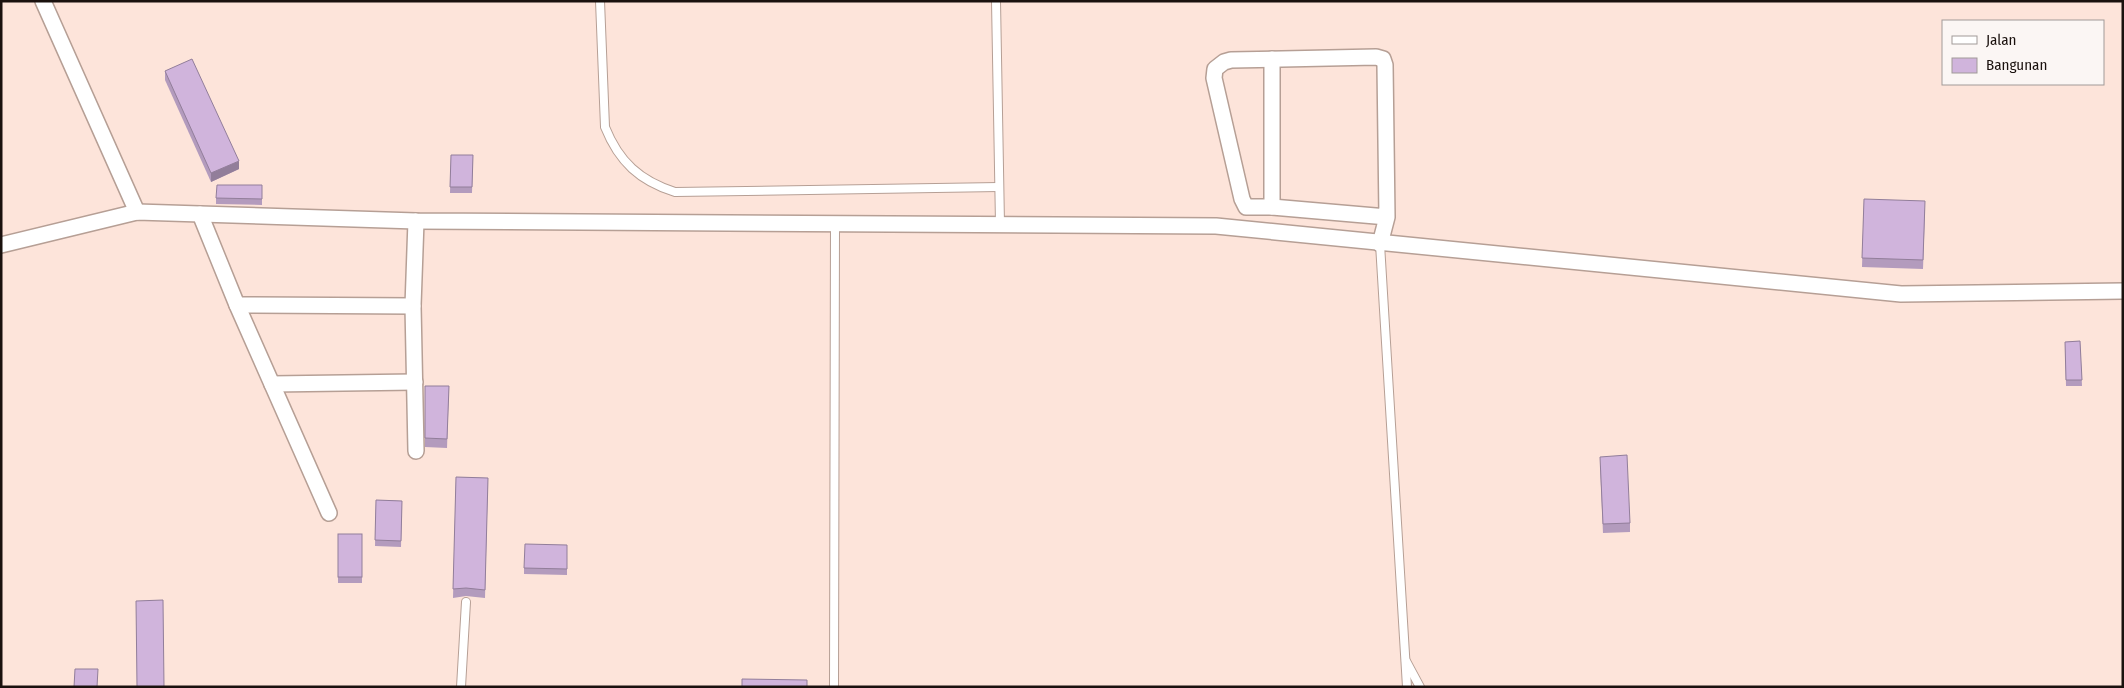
<svg xmlns="http://www.w3.org/2000/svg" width="2124" height="688" font-family="'Fira Sans Condensed',sans-serif">
	<style>
		.lines { fill: none; stroke-linecap: round; stroke-linejoin: round }
		.lane-casing { stroke: #b69f95; stroke-width: 10 }
		.street-casing { stroke: #b69f95; stroke-width: 18 }
		.lane { stroke: #fff; stroke-width: 8 }
		.street { stroke: #fff; stroke-width: 15 }
		.wall { fill: #b39bbd }
		.shaded-wall { fill: #927e9a }
		.building { fill: #d0b4dc; stroke: #927e9a }
	</style>
	<rect width="100%" height="100%" fill="#fde4da"/>
	<g class="lines">
		<g class="lane-casing">
			<g id="lane">
				<path d="M600 1 605 127C619 162 640 181 675 192L999 187"/>
				<polyline points="996,1 1000,224"/>
				<polyline points="1380,244 1407,687"/>
				<polyline points="1406,661 1420,687"/>
				<polyline points="461,687 466,602"/>
				<polyline points="834,687 835,224"/>
			</g>
		</g>
		<g class="street-casing">
			<g id="street">
				<polyline points="43,1 137,212"/>
				<polyline points="1272,59 1272,207"/>
				<polyline points="200,214 237,305 329,513"/>
				<polyline points="416,221 413,306 416,451"/>
				<polyline points="1380,244 1387,217 1385,65 1383,59 1376,57 1231,60 1224,62 1215,69 1214,78 1242,199 1246,207 1272,207 1387,217"/>
				<polyline points="1,245 137,212 416,221 1216,226 1901,294 2123,291"/>
				<polyline points="237,305 413,306"/>
				<polyline points="272,384 415,382"/>
			</g>
		</g>
		<use href="#lane" class="lane"/>
		<use href="#street" class="street"/>
	</g>
	<g class="wall">
		<polygon points="165,71 239,169 211,182 165,80"/>
		<polygon points="451,155 473,155 472,193 450,193"/>
		<polygon points="262,185 262,205 216,204 216,198"/>
		<polygon points="1864,199 1925,210 1923,269 1862,267"/>
		<polygon points="2080,341 2082,386 2066,386 2065,342"/>
		<polygon points="425,386 449,386 447,448 425,447"/>
		<polygon points="1600,465 1630,523 1630,532 1603,533"/>
		<polygon points="456,477 488,478 485,598 466,596 453,598"/>
		<polygon points="376,500 402,501 401,547 375,546"/>
		<rect x="338" y="534" width="24" height="49"/>
		<polygon points="567,545 567,575 524,574 524,568"/>
	</g>
	<polygon class="shaded-wall" points="239,161 239,169 211,182 211,173"/>
	<g class="building">
		<polygon points="192,59 239,161 211,173 165,71"/>
		<polygon points="451,155 473,155 472,187 450,187"/>
		<polygon points="217,185 262,185 262,199 216,198"/>
		<polygon points="1864,199 1925,201 1923,260 1862,258"/>
		<polygon points="2080,341 2082,380 2066,380 2065,342"/>
		<polygon points="425,386 449,386 447,439 425,438"/>
		<polygon points="1627,455 1630,523 1603,524 1600,457"/>
		<polygon points="456,477 488,478 485,590 466,588 453,589"/>
		<polygon points="376,500 402,501 401,541 375,540"/>
		<rect x="338" y="534" width="24" height="43"/>
		<polygon points="525,544 567,545 567,569 524,568"/>
		<polygon points="163,600 164,687 137,687 136,601"/>
		<polygon points="75,669 98,669 97,687 74,687"/>
		<polygon points="742,679 807,680 807,687 742,687"/>
	</g>
	<rect width="2124" height="688" fill="none" stroke="#1a110e" stroke-width="5"/>
	<rect x="1942" y="20" width="162" height="65" fill="#fbf6f4" stroke="#a19a98"/>
	<rect x="1952" y="36" width="25" height="8" fill="#ffffff" stroke="#a19a98"/>
	<text x="1986" y="45" font-size="15" fill="#1a110e">Jalan</text>
	<rect x="1952" y="58" width="25" height="15" fill="#d0b4dc" stroke="#a19a98"/>
	<text x="1986" y="70" font-size="15" fill="#1a110e">Bangunan</text>
</svg>
